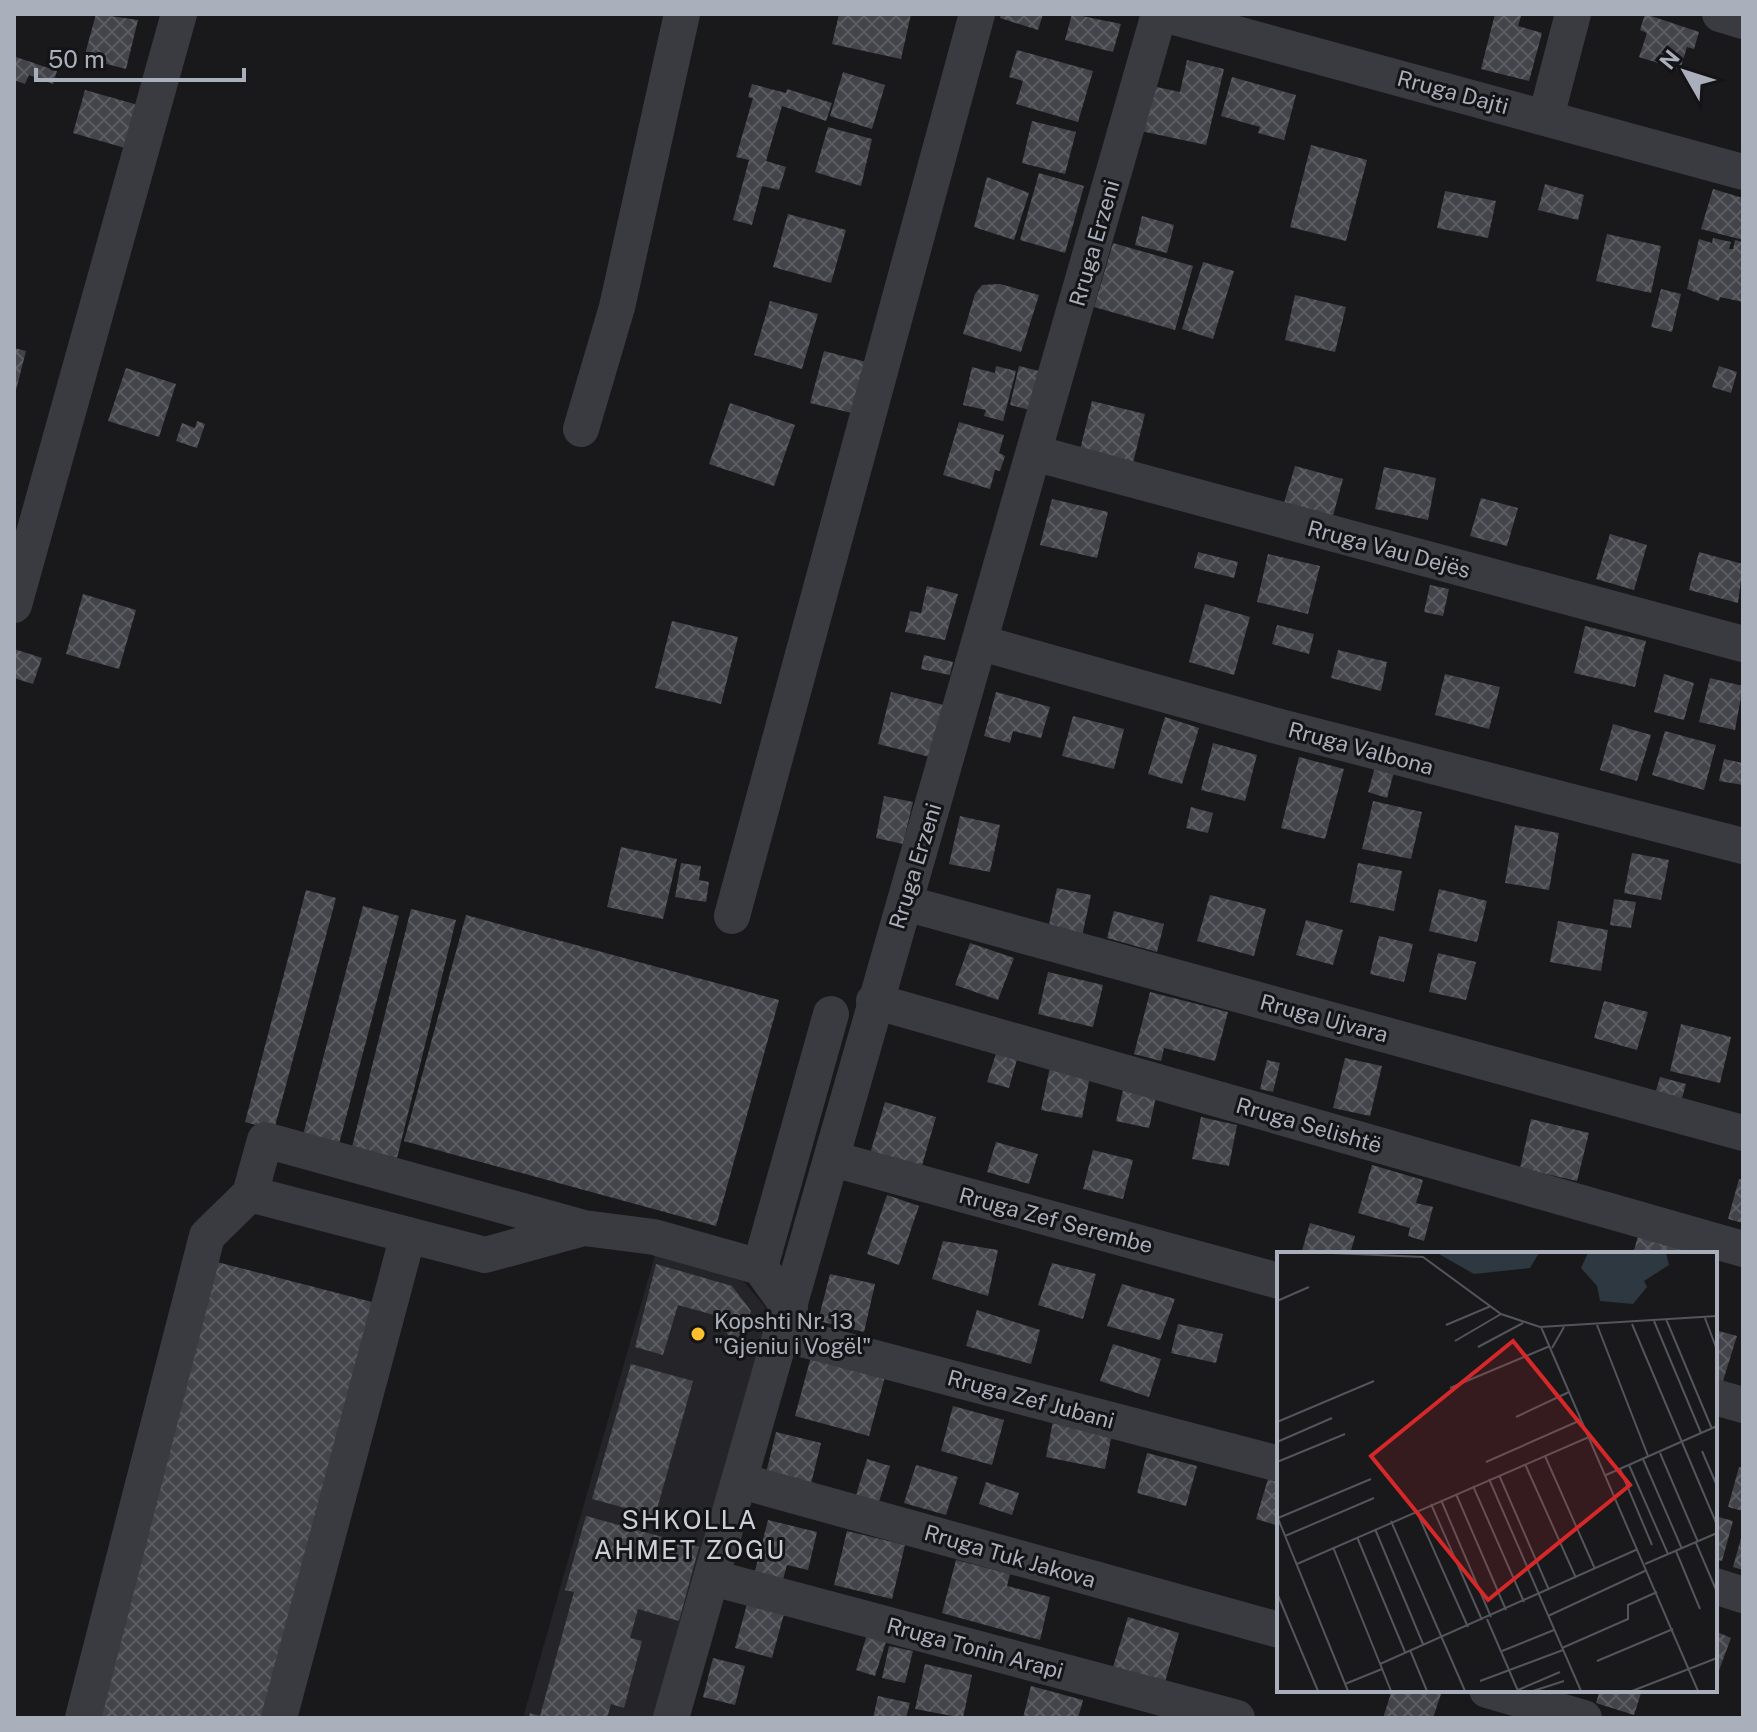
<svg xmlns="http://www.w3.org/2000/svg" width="1757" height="1732" font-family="'Public Sans',sans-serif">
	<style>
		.built { fill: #252529 }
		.building { fill: url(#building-cross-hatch) }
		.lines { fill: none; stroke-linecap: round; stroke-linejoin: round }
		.minor { stroke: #3a3b41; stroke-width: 36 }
		.poi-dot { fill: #ffc02e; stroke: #141417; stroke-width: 3 }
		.labels { text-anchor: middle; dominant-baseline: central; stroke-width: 6; stroke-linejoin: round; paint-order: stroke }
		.street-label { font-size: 22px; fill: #aaafbc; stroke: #141417 }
		.poi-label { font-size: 22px; fill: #aaafbc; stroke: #141417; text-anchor: start }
		.quarter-label { font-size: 26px; letter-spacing: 2px; fill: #cccfd8; stroke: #141417 }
		.inset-road { fill: none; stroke: #53555c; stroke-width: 2 }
		.view { fill: #d62828; fill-opacity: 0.15; stroke: #d62828; stroke-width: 4 }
		.inset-edge { fill: none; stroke: #aaafbc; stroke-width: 4 }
	</style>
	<defs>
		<pattern id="building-cross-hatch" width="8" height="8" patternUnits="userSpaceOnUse" patternTransform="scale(2)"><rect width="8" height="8" fill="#434449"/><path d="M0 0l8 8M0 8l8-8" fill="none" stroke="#5b5c61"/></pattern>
	</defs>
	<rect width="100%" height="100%" fill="#19191c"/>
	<polygon class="built" points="655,1255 739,1276 770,1313 657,1718 523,1718"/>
	<g class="building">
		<polygon points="96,14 138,20 126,69 84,58"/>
		<polygon points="839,14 911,14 901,59 832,44"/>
		<polygon points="1001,14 1043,14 1038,30 1000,18"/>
		<polygon points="1072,14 1121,24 1113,52 1065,40"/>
		<polygon points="1495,14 1521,16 1518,26 1542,33 1529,81 1481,69"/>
		<polygon points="1645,14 1699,32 1694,49 1687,47 1680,70 1639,57 1647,33 1640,30"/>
		<polygon points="1017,50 1093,71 1078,122 1016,104 1023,81 1009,77"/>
		<polygon points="16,57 57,71 53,84 29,75 25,84 14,80"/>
		<polygon points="1187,60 1224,69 1206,145 1141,131 1152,86 1180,92"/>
		<polygon points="843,72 885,85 872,129 830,116"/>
		<polygon points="1232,77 1296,95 1284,140 1258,133 1260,127 1221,116"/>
		<polygon points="752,84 786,93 787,89 832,103 826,121 782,106 766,161 786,167 779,190 762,186 752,225 733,220 749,160 736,157 753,98 748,97"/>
		<polygon points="85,90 138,105 125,148 73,133"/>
		<polygon points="1032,121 1076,132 1065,174 1022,163"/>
		<polygon points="828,127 872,139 861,186 815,172"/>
		<polygon points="1311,145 1367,160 1346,241 1290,227"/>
		<polygon points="1039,173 1084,186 1065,253 1020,240"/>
		<polygon points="987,177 1029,193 1014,240 974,227"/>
		<polygon points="1545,184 1584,195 1578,220 1538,210"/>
		<polygon points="1713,189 1743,198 1743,240 1701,229"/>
		<polygon points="1445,191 1496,201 1488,238 1437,228"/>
		<polygon points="788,214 846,230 831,283 773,267"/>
		<polygon points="1142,216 1174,225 1167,253 1135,245"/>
		<polygon points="1607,234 1661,246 1651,293 1596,281"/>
		<polygon points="1713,238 1731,242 1729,249 1733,249 1735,240 1743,242 1743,302 1720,297 1719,301 1687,289 1699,239 1712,243"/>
		<polygon points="1113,243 1193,266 1175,330 1094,307"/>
		<polygon points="1203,262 1234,271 1213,339 1182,329"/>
		<polygon points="1000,284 1039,295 1021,352 963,334 975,294 982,285"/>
		<polygon points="1661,289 1681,294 1672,332 1651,327"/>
		<polygon points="1295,295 1346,307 1335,352 1285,340"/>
		<polygon points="770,301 818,314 802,369 754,355"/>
		<polygon points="14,348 26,351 15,394 14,394"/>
		<polygon points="824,351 870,363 856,414 810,403"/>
		<polygon points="996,366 1016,371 1003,421 984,416 986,410 963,405 972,367 995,373"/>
		<polygon points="1019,366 1043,372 1034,411 1010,405"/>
		<polygon points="1719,366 1737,372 1731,393 1712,387"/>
		<polygon points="126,368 176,384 159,437 108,421"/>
		<polygon points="1092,401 1145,414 1133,463 1080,450"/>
		<polygon points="730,403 795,425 774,486 709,464"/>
		<polygon points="197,421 205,424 197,448 176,441 182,423 195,428"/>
		<polygon points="959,422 1004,435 999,453 1005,456 1000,471 995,470 990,489 943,475"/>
		<polygon points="1295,466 1343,479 1333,516 1284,503"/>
		<polygon points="1384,467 1436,478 1428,520 1375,509"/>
		<polygon points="1481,498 1518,508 1507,546 1470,536"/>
		<polygon points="1052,499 1108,512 1097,558 1040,545"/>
		<polygon points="1610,534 1647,545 1634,590 1596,579"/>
		<polygon points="1198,552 1238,562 1234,578 1194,568"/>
		<polygon points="1699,552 1743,564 1738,603 1689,590"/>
		<polygon points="1268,554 1320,566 1308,614 1257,602"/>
		<polygon points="1430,585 1449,589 1443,616 1424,612"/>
		<polygon points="927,586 958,594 945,640 905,632 910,611 921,613"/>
		<polygon points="83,594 136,610 119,669 66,654"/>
		<polygon points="1205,604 1250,617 1234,675 1189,662"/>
		<polygon points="672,621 738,637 721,704 655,688"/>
		<polygon points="1277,625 1314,634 1309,654 1272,644"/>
		<polygon points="1585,626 1646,641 1635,687 1574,673"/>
		<polygon points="14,649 42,658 33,684 14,678"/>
		<polygon points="1338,650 1387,662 1381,691 1331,678"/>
		<polygon points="924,655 953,662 950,675 921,669"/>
		<polygon points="1445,674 1500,687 1489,729 1435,715"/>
		<polygon points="1664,674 1694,683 1684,720 1654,712"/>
		<polygon points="1710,678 1743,686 1735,730 1699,722"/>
		<polygon points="891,692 944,705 930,757 878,744"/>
		<polygon points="996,692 1050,707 1041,738 1013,731 1010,743 984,736"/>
		<polygon points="1073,716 1124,729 1114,769 1062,756"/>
		<polygon points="1165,717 1199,728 1182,784 1148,774"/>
		<polygon points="1613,724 1651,735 1637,781 1600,770"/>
		<polygon points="1665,731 1716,745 1704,790 1652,775"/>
		<polygon points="1213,743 1257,755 1245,801 1201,790"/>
		<polygon points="1299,757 1344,769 1325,839 1281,828"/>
		<polygon points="1724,759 1743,763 1743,785 1719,781"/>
		<polygon points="1375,767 1394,772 1387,798 1368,792"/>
		<polygon points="884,796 913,802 903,844 876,838"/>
		<polygon points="1373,801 1422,812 1411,859 1362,849"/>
		<polygon points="1191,807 1213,813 1208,833 1186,828"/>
		<polygon points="960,816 1000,825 990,872 949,864"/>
		<polygon points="1515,825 1559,833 1549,890 1505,883"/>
		<polygon points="621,847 677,859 663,919 607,907"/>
		<polygon points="1632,853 1669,860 1661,900 1624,893"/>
		<polygon points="681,863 701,866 699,880 709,882 706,902 675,897"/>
		<polygon points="1358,863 1402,871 1394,911 1350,902"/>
		<polygon points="1057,888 1091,895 1082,936 1048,929"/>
		<polygon points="1439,889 1487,901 1477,942 1429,931"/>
		<polygon points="306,890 336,898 274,1130 245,1122"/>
		<polygon points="1210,895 1266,909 1254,956 1197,941"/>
		<polygon points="1614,899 1636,902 1631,928 1610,925"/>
		<polygon points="363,906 399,916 339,1144 303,1135"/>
		<polygon points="411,909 456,920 397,1158 352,1147"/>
		<polygon points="1114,911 1164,924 1157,952 1107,938"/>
		<polygon points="466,915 779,1000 716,1226 404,1141"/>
		<polygon points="1306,920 1343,930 1333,965 1296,955"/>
		<polygon points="1558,921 1608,930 1601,971 1550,962"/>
		<polygon points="1379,936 1413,944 1404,982 1370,974"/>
		<polygon points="970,943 1014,958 998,1000 955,985"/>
		<polygon points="1438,953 1476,962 1466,1000 1429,992"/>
		<polygon points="1048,972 1103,985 1093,1027 1038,1014"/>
		<polygon points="1150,992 1228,1012 1215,1061 1164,1048 1161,1061 1134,1054"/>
		<polygon points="1604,1001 1648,1012 1637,1050 1594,1038"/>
		<polygon points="1681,1024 1731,1037 1720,1083 1670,1071"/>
		<polygon points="998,1047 1019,1052 1009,1088 987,1082"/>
		<polygon points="1345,1058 1382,1066 1370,1116 1333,1108"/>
		<polygon points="1267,1060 1280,1063 1273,1092 1260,1089"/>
		<polygon points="1050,1067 1090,1076 1082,1118 1041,1110"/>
		<polygon points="1660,1077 1686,1084 1679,1108 1653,1101"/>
		<polygon points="1123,1090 1156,1097 1149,1128 1116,1121"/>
		<polygon points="885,1102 936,1117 921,1169 870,1154"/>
		<polygon points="1201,1117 1237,1125 1229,1166 1192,1159"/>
		<polygon points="1531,1119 1589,1133 1577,1181 1520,1168"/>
		<polygon points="996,1142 1038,1154 1029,1184 987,1172"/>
		<polygon points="1093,1150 1133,1160 1123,1199 1083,1189"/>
		<polygon points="1372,1165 1423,1180 1416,1203 1433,1207 1424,1241 1408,1236 1410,1228 1358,1213"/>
		<polygon points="1739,1179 1743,1180 1743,1223 1728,1219"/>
		<polygon points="887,1195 919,1206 899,1265 867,1254"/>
		<polygon points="1310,1223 1355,1236 1350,1254 1301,1254"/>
		<polygon points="1638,1236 1684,1250 1683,1254 1633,1254"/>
		<polygon points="943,1241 998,1250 988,1296 932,1279"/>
		<polygon points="217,1262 376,1303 267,1718 97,1718"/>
		<polygon points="1052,1263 1096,1274 1083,1319 1038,1305"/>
		<polygon points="656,1264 732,1286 751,1311 739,1350 714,1315 678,1305 663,1355 635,1347"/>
		<polygon points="830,1274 875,1284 864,1332 818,1321"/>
		<polygon points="1122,1284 1175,1299 1160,1340 1107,1326"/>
		<polygon points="977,1310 1040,1330 1031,1364 966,1346"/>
		<polygon points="1178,1324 1223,1334 1216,1363 1171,1353"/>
		<polygon points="1715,1330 1737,1336 1722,1384 1715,1382"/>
		<polygon points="1113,1344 1161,1359 1149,1397 1100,1381"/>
		<polygon points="812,1353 886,1373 869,1436 795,1416"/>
		<polygon points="631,1364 693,1381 655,1516 592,1499"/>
		<polygon points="953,1406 1004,1420 992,1465 941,1451"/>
		<polygon points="1055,1411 1114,1423 1105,1469 1046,1457"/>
		<polygon points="776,1432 821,1443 811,1484 766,1473"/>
		<polygon points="1147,1453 1197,1466 1186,1506 1137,1493"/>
		<polygon points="867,1459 890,1466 876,1512 853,1505"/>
		<polygon points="916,1465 958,1477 946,1515 904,1503"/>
		<polygon points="1739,1467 1743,1468 1743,1511 1728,1507"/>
		<polygon points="1270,1472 1279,1475 1279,1526 1256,1519"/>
		<polygon points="986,1482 1019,1493 1012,1515 979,1504"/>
		<polygon points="586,1516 699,1547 679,1621 638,1609 630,1638 642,1641 624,1708 611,1704 607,1718 529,1718 530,1713 540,1716 574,1592 565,1590"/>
		<polygon points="1715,1516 1733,1521 1722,1561 1715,1559"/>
		<polygon points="768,1520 817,1532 808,1570 787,1565 781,1587 753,1579"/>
		<polygon points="847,1531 905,1545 892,1599 834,1585"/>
		<polygon points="1743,1531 1743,1570 1733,1567"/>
		<polygon points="956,1560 1010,1574 1007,1586 1050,1597 1040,1640 942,1613"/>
		<polygon points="747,1604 784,1614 772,1658 735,1648"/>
		<polygon points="1128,1617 1179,1633 1165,1682 1113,1667"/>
		<polygon points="1715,1631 1731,1638 1718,1673 1715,1672"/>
		<polygon points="867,1635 886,1642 875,1676 856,1670"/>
		<polygon points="889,1646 913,1651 905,1683 882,1678"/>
		<polygon points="713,1658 745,1666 735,1705 703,1697"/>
		<polygon points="925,1664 972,1675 963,1718 915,1709"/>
		<polygon points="1031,1686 1083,1700 1078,1718 1023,1718"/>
		<polygon points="1392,1690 1438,1690 1442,1691 1433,1718 1383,1718"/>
		<polygon points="1600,1690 1642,1690 1634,1715 1596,1703"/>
		<polygon points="878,1696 910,1703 906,1718 873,1718"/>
	</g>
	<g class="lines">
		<g class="minor">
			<polyline points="1163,14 1743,172"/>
			<polyline points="1720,14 1743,21"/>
			<polyline points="1546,117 1573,14"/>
			<polyline points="581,429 617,307 682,14"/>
			<polyline points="1034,453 1743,644"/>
			<polyline points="14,605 179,14"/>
			<polyline points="981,643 1273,725 1743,846"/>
			<polyline points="905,903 1743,1133"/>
			<polyline points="732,916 977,14"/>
			<polyline points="874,1001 1743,1249"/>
			<polyline points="833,1159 1279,1281"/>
			<polyline points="584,1228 485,1255 250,1194 265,1140 584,1228 654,1237 760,1267 790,1309"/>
			<polyline points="760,1267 831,1014"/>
			<polyline points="783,1334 1279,1464"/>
			<polyline points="1715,1397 1743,1405"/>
			<polyline points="741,1481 1279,1630"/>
			<polyline points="713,1578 1237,1718"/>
			<polyline points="1715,1586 1743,1595"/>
			<polyline points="1487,1690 1584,1718"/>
			<polyline points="83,1718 207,1236 250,1194"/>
			<polyline points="279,1718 408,1235"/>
			<polyline points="671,1718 1159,14"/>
		</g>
	</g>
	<circle class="poi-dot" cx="698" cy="1334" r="8"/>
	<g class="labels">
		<g class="street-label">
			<text transform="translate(1453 92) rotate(15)">Rruga Dajti</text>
			<text transform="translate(1094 243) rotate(-74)">Rruga Erzeni</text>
			<text transform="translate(1389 549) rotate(15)">Rruga Vau Dejës</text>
			<text transform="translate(1361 748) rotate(15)">Rruga Valbona</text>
			<text transform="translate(915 866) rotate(-73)">Rruga Erzeni</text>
			<text transform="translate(1324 1018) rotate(15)">Rruga Ujvara</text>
			<text transform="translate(1309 1125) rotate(16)">Rruga Selishtë</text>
			<text transform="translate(1056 1220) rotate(15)">Rruga Zef Serembe</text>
			<text transform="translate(1031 1399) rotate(15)">Rruga Zef Jubani</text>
			<text transform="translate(1010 1556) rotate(16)">Rruga Tuk Jakova</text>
			<text transform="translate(975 1648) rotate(15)">Rruga Tonin Arapi</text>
		</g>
		<g class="poi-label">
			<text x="714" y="1321">Kopshti Nr. 13<tspan x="714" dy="25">"Gjeniu i Vogël"</tspan></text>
		</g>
		<g class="quarter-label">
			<text x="690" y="1519">SHKOLLA<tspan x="690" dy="30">AHMET ZOGU</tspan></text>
		</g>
	</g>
	<g transform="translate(1277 1252)">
		<rect width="440" height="440" fill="#19191c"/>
		<path d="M160 1H262L253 16 197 22ZM311 1H389L392 13 367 29 370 35 356 52 323 49 320 34 304 16Z" fill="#2d3841"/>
		<path class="inset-road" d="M55 1 146 5 224 62 263 75 440 64M0 49 32 35M428 66 440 98M389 67 435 177M377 69 424 181M355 72 440 273M169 73 214 54M320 73 371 204M264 75 421 439M178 89 224 62M201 95 246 71M275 96 287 75M173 136 273 94M239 165 292 140M0 170 97 129M0 190 55 166M425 199 440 234M383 201 421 290M268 204 318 317M366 207 405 297M0 210 68 182M209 210 304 168M248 212 299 326M352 213 391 302M343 217 375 293M222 223 272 338M329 223 440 174M212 227 304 439M196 234 247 350M179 242 229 358M164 248 214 365M154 252 205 368M139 258 191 375M0 264 71 439M1 266 94 227M114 269 188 439M98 277 146 392M8 284 97 246M80 285 128 400M419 291 440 340M56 295 114 439M399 299 423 357M20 312 312 185M368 312 440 281M0 341 41 439M271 364 370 318M210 367 241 439M285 396 351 367V353L380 340M133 398 150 439M225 399 277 378M320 409 396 377M103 412 361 297M203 429 286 398M68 432 105 417M241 438 283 420M256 439 287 429M355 439 440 406"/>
		<path class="view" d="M236 89 353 233 211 348 94 204Z"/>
		<rect width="440" height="440" class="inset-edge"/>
	</g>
	<rect width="1757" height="1732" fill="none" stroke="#aaafbc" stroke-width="32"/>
	<g transform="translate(1685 72) rotate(309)" stroke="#141417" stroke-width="6" paint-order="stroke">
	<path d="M0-6L14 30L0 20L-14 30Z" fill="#aaafbc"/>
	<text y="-12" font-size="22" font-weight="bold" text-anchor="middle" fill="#aaafbc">N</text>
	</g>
	<path d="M36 68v12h208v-12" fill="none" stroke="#aaafbc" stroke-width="4"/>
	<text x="48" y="68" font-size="24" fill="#aaafbc" stroke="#141417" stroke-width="6" paint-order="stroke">50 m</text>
</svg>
